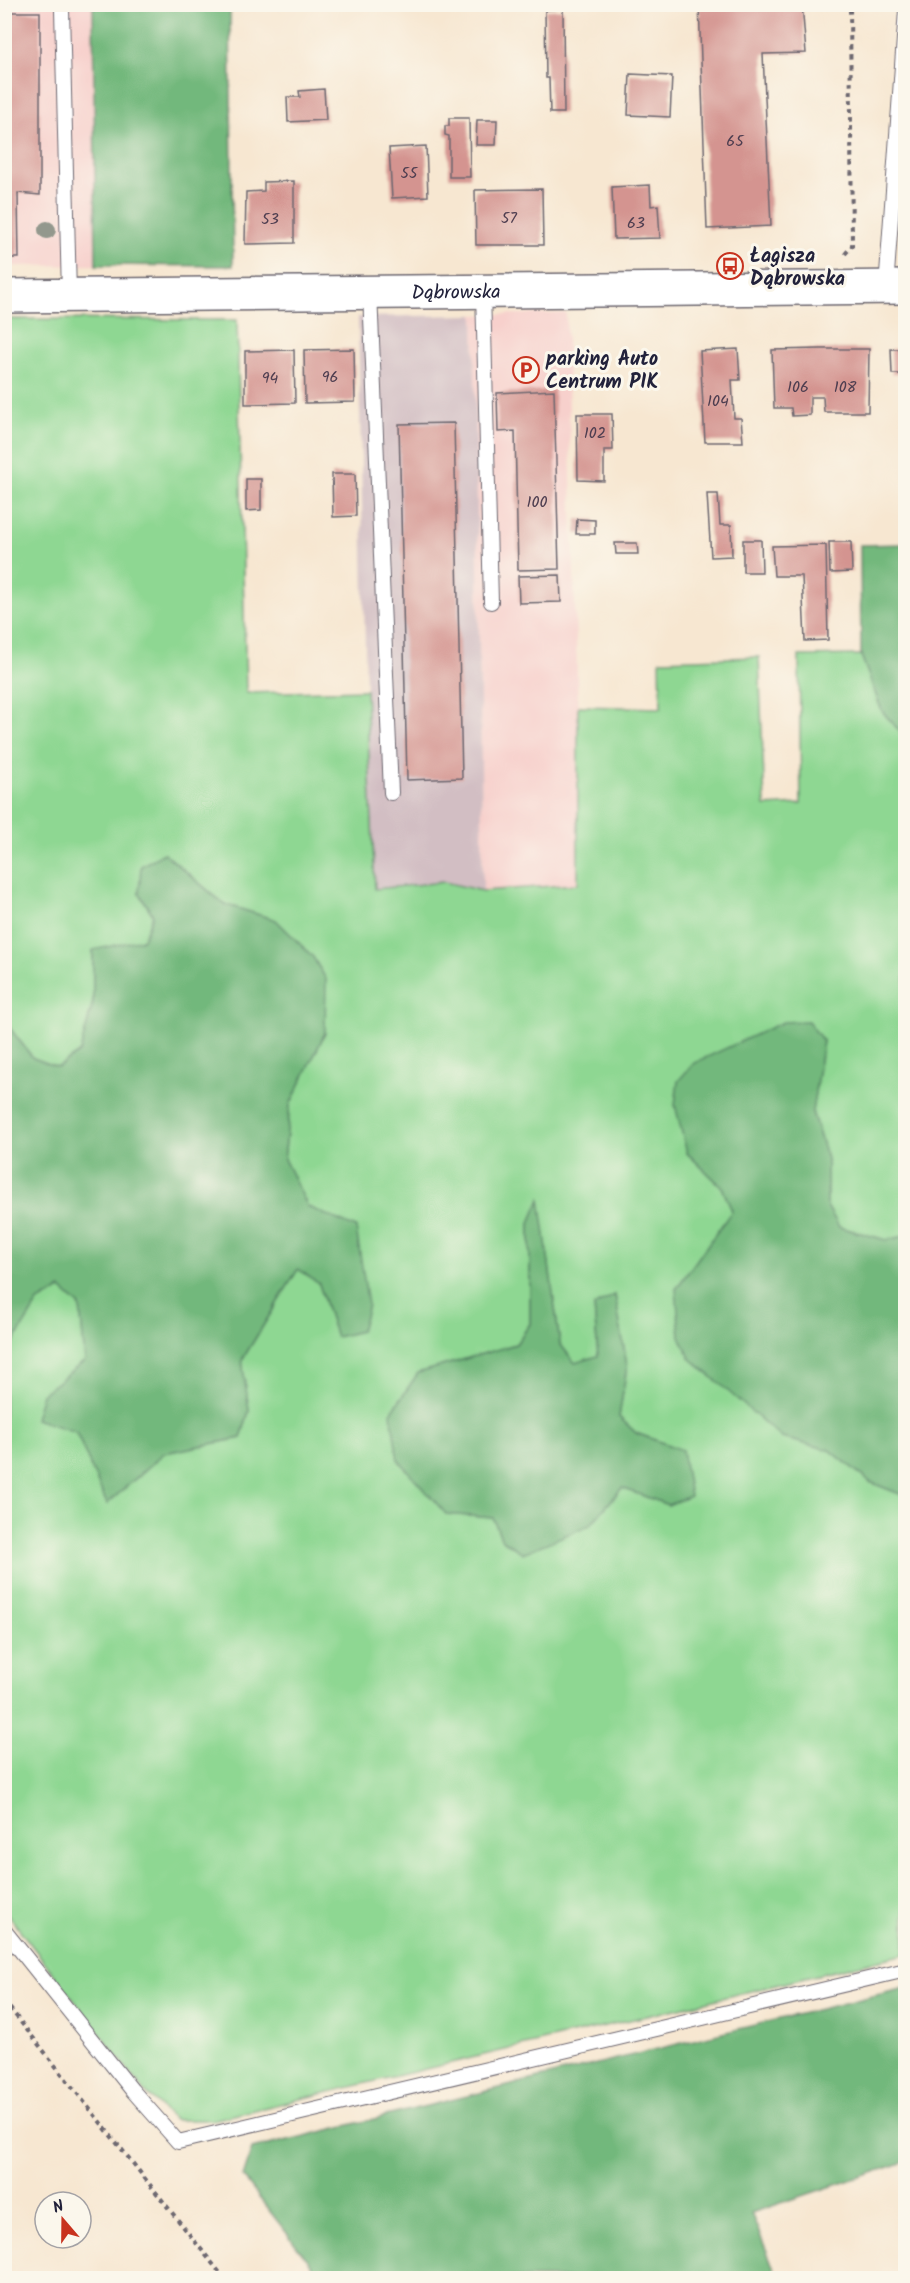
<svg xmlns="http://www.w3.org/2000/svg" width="910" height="2283" viewBox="0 0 910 2283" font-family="Kalam,sans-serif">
  <rect width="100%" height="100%" fill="#fbf7ec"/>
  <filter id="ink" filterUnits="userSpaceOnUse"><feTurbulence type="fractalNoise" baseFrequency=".0167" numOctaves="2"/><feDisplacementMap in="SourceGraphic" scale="12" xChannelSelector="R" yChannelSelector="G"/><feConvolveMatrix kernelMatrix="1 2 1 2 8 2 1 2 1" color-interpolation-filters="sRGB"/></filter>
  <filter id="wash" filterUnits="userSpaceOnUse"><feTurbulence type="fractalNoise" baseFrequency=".008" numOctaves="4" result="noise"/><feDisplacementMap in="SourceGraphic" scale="24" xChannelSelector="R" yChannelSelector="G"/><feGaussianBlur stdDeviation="1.35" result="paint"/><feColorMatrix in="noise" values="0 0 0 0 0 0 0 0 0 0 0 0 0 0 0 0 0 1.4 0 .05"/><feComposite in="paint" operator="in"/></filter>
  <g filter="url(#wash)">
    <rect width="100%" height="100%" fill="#f7e7d1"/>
    <path fill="#f7d0cc" d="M4,5h89l3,260 -91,1z
      M566,313l12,393 1,178 -96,7 -9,-576z"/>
    <path fill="#d2bec3" d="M474,315l9,576 -39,-9 -70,7 -8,-199 -8,-373z"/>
    <path fill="#8ed792" stroke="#587c66" stroke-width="1.5" fill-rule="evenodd" d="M5,319l232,1 9,373 120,-3 9,199 69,-7 39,9 95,-7v-178l83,2 -1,-48 99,-3 6,149 36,-2 -2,-148 62,-1 21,56 23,26v499l-19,4 -47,-13 -12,-21v-47l-15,-48 11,-70 -136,112 35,34 10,24 -56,78 106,149 48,12 40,32 35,14v458l-692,166h-39l-29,-28 -140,-181 -1,-555 34,-54 23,-13 19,17 5,55 -43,33 34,38 31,72 57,-51 77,-15 8,-27 -7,-51 56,-91 21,15 17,53 20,-109 -48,-21 -24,-48 6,-54 35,-72 -49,-113 -52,-16 -60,-51 -25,40 14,22 -10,24 -50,12v51l-13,50 -22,15 -25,-9 -28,-36zM540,1201l20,143 15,19 23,-7 -4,-50 21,-11 12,71 -8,51 17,16 46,17 -14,55 -46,-17 -32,37 -88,15 -9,-22 -47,-4 -28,-141 98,-29 14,-20v-101z"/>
    <path fill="#72b87c" stroke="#4a6d5c" stroke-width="1.5" d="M93,5h137l3,261 -137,-1z
      M905,544h1l-1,193 -23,-26 -21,-56 -1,-110z
      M164,853l60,51 52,16 37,37 13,22 -1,54 -35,72 -6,54 24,48 48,21 12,77 -7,26 -25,6 -17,-53 -21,-15 -56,91 7,51 -8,27 -77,15 -57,51 -31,-72 -41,-13 7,-25 43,-33 -5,-55 -19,-17 -23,13 -33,54v-334l28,36 25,9 22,-15 13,-50v-52l50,-11 10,-24 -14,-22 2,-27z
      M808,1021l15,20 -11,71 15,47v47l12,21 47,13 19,-4v260l-35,-14 -40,-32 -48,-12 -92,-80 -10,-22 -4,-47 56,-78 -10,-24 -35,-34 -12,-48 3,-24 16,-18 89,-41z
      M540,1199l20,145 15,19 23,-7 -4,-50 21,-11 12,71 -8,51 17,16 46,17 8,46 -22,9 -46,-17 -32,37 -67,28 -21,-13 -9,-22 -47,-4 -48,-54 -7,-47 27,-40 98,-29 14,-20v-101z
      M905,1988v174l-154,51 27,65h-456l-79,-101 9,-28z"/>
    <g id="blocks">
      <path fill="#d49490" d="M699,4h103l4,49 -43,1 8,172 -64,3z
        M563,9l1,104h-14l-1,-35h-3l-1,-68z
        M4,12h36v183l-22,-2 1,65h-15z
        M630,74l42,2 -2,41 -42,-2z
        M324,89l2,31 -38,2 -1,-25h13l-1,-6z
        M449,118h20l1,59h-21v-41l-4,-1v-9h4z
        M477,120h20l-1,25h-20z
        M426,146l2,50 -36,2 -3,-50z
        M294,181v62l-49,1 1,-52 18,-1v-9z
        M650,185l1,21 7,-1 2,33 -46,1 -2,-52z
        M542,189l1,56h-67l-1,-55z
        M354,349l1,53 -50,1 -1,-53z
        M738,349l2,31h-8l2,38h7l2,24h-38l-5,-91z
        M821,349h48l-1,63h-44l-1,-15h-13v18l-18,1 -1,-8h-17l-2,-58z
        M891,349h15v25h-14z
        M294,350l1,53 -50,1v-53z
        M554,390l5,179 -41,1 -3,-139 -17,1 -1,-39z
        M577,414h35l1,36h-9v31l-26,-1z
        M454,423l8,355 -55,2 -8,-356z
        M332,474h23l1,42 -23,1z
        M246,479h15v31l-15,1z
        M707,494h11l2,31h11l1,31 -21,1z
        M577,519l18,1v14h-19z
        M743,540h18l1,32h-19z
        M829,542h22l1,30 -22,1z
        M615,543h22l1,11h-22z
        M826,545l2,95 -23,1 -3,-65h-28l-2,-30z
        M560,575l1,27 -42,1 -1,-27z"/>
    </g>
  </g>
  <g filter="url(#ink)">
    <use href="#blocks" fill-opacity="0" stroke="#6d6770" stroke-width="1.5"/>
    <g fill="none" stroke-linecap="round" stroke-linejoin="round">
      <defs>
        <path id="lane" d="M62,9l7,286
          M886,288l20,-278
          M483,291l8,311
          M370,293l21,500
          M4,1930l128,160 46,52 728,-172"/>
        <g id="secondary">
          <path id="s1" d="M4,296l902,-9"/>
        </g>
      </defs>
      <use href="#lane" stroke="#6d6770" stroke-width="16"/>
      <use href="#secondary" stroke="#6d6770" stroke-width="36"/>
      <path stroke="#6d6770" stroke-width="4" stroke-dasharray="4.5 4.5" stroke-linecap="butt" d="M845,254l7,-8 -2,-242
        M4,2001l220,277"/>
      <use href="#lane" stroke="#fff" stroke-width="14"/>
      <use href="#secondary" stroke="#fff" stroke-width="33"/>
    </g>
    <circle fill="#93988d" cx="47" cy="230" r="9"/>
  </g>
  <defs>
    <symbol id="bus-ring" viewBox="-11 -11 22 22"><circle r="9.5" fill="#fbf7ec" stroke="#c8321e" stroke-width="1.5"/><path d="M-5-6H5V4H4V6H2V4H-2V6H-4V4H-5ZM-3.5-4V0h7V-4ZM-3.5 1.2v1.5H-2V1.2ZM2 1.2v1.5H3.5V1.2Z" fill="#c8321e"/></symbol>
    <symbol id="parking-ring" viewBox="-11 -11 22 22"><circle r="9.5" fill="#fbf7ec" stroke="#c8321e" stroke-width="1.5"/><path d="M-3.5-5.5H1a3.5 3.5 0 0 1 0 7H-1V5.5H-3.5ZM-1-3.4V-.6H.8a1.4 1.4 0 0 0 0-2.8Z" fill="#c8321e"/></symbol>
  </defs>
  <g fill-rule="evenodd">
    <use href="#bus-ring" x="715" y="251" width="30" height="30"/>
    <use href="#parking-ring" x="511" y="355" width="30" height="30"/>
  </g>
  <g text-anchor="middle" stroke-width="6" stroke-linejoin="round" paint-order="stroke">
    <g font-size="16" fill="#4e3e50">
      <text x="735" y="146">65</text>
      <text x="409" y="178">55</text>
      <text x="509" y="223">57</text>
      <text x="270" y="224">53</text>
      <text x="636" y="228">63</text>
      <text x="330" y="382">96</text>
      <text x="270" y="383">94</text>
      <text x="798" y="392">106</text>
      <text x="845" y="392">108</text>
      <text x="718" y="406">104</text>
      <text x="595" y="438">102</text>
      <text x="537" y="507">100</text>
    </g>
    <g font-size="20" font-weight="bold" fill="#22223b" stroke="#fbf7ec" text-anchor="start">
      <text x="750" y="262">Łagisza<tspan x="750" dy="23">Dąbrowska</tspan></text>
      <text x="546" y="365">parking Auto<tspan x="546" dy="23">Centrum PIK</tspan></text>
    </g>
    <g font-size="20" fill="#22223b" stroke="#fbf7ec">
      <text dy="7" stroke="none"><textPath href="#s1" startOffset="452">Dąbrowska</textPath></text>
    </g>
  </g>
  <rect width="910" height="2283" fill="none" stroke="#fbf7ec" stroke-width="24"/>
  <g transform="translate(63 2220) rotate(340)"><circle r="28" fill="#fbf7ec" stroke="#a4a2a5" stroke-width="1.5"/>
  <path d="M0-4.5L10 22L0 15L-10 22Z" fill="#c8321e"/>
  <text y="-9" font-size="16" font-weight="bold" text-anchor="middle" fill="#22223b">N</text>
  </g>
</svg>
